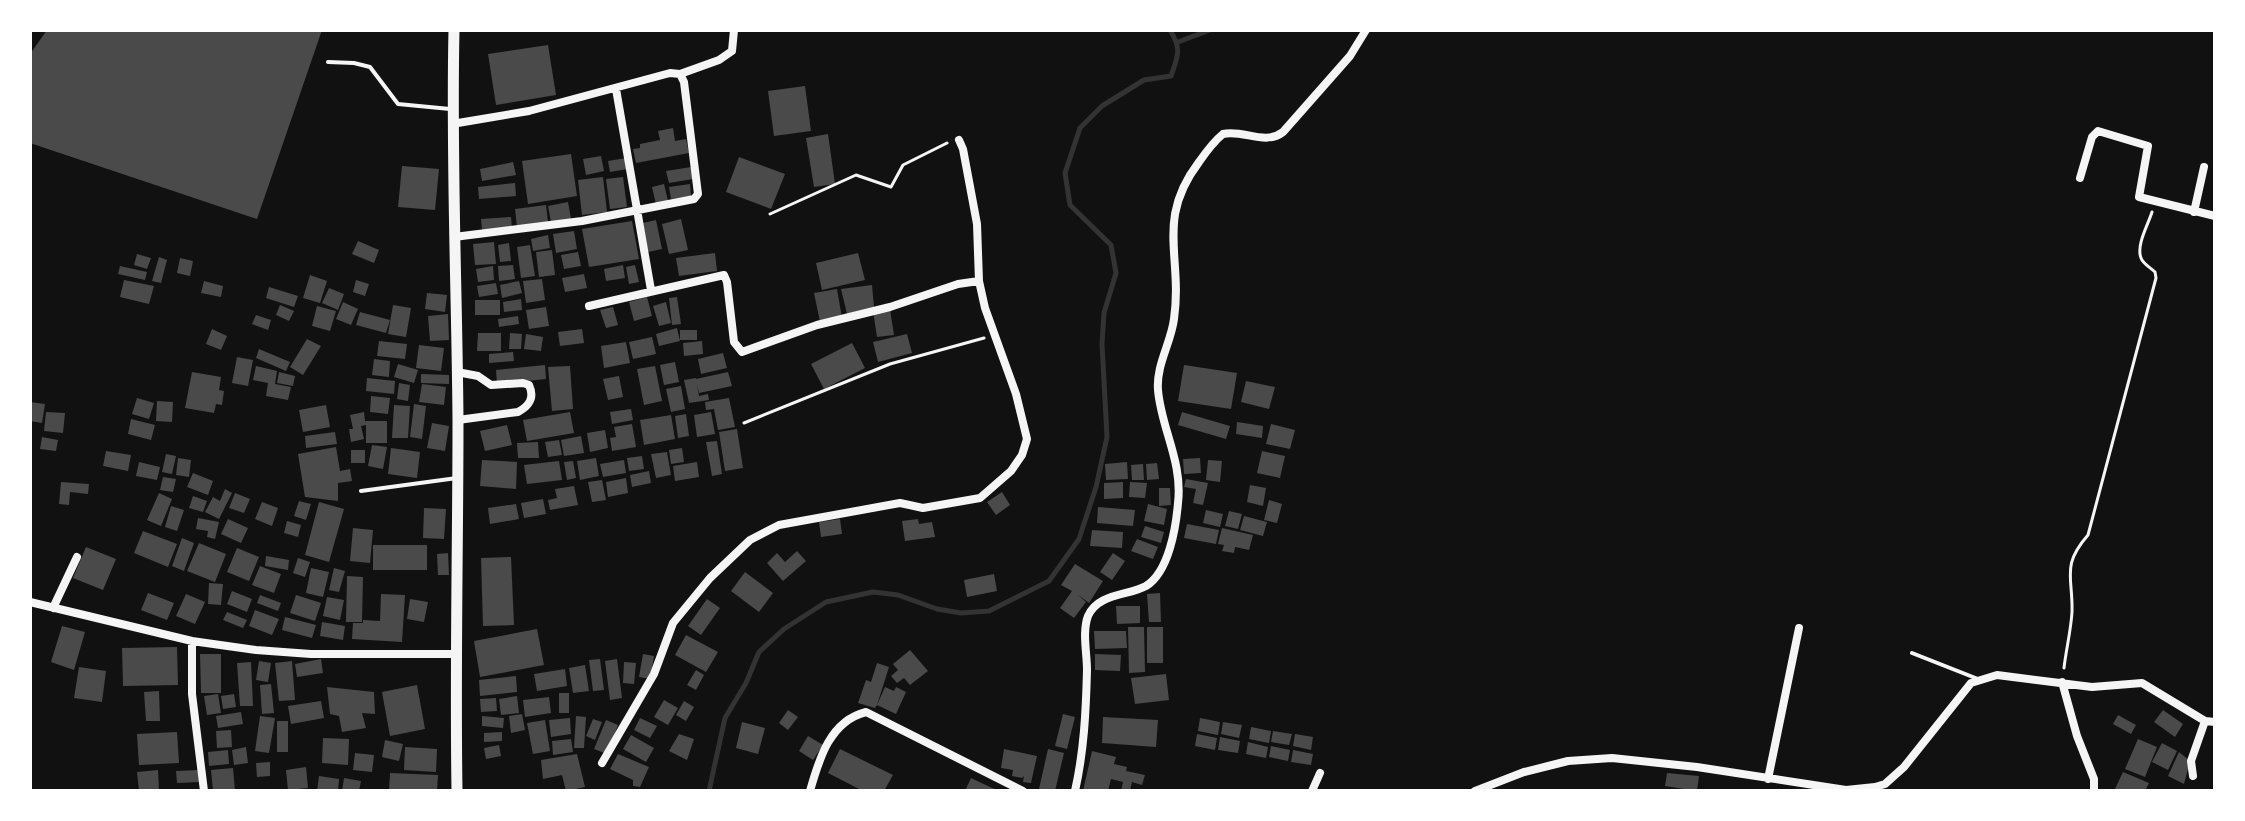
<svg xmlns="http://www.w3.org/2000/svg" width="2245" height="821" viewBox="0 0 2245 821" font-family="'Fira Sans',sans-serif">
  <rect width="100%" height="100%" fill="#111"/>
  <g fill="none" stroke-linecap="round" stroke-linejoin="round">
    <path stroke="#333" stroke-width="5" d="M1178,42l32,-12
      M709,791l16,-73 21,-35 13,-31 25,-23 42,-27 47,-10 25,3 39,14 24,4 28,-2 60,-30 30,-42 17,-52 11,-50 -5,-93 2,-31 12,-40 -5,-28 -41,-40 -5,-32 15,-45 22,-22 42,-26 27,-4c7,-20 11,-27 -1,-46"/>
  </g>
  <path fill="#4a4a4a" d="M47,30h275l-65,189 -227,-76v-89z
    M548,45l8,50 -60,10 -8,-51z
    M805,86l6,45 -37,5 -6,-45z
    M673,128l2,13 11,-2 3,14 -53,10 -3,-14 7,-1v-4l20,-4 -2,-9z
    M828,134l7,50 -21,3 -8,-49z
    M571,154l6,42 -49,8 -6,-43z
    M601,156l3,15 -18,4 -3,-16z
    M739,157l46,17 -14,35 -45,-17z
    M626,158l2,11 -18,3 -2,-11z
    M513,162l3,13 -34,6 -2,-12z
    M402,166l37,3 -4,41 -37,-3z
    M691,167l2,12 -24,4 -3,-12z
    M603,177l4,35 -25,3 -4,-35z
    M623,177l4,30 -17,2 -4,-30z
    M515,183l1,13 -37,3 -1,-12z
    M664,184l4,17 -12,3 -4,-17z
    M690,184l1,12 -20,3 -2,-12z
    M568,202l3,17 -20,3 -3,-16z
    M546,205l2,17 -31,5 -2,-18z
    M511,217l1,11 -30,2 -1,-11z
    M681,219l7,31 -19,4 -7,-30z
    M656,220l6,29 -14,3 -5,-29z
    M632,221l7,38 -50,8 -7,-38z
    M574,231l3,18 -21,4 -3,-19z
    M548,235l2,13 -17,3 -2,-12z
    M358,241l21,9 -5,13 -22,-9z
    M494,242l2,22 -21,1 -2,-21z
    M509,243l2,18 -11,1 -2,-17z
    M530,245l5,31 -14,2 -4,-31z
    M552,250l3,25 -16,2 -3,-25z
    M578,252l3,14 -17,3 -3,-14z
    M715,253l2,18 -38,5 -3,-18z
    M858,253l7,27 -43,10 -6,-27z
    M137,254l14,4 -4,11 -13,-4z
    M159,257l8,3 -6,23 -9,-2z
    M180,258l13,3 -3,15 -13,-3z
    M513,265l2,14 -16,2 -1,-15z
    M623,265l2,13 -19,3 -2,-12z
    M635,265l4,17 -10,2 -3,-17z
    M120,266l27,6 -2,8 -27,-6z
    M493,266l1,14 -16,2 -2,-13z
    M584,274l3,14 -22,4 -3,-14z
    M310,275l17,6 -7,22 -17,-5z
    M542,279l3,21 -19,3 -3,-22z
    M124,280l30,6 -5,18 -29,-7z
    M356,280l13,4 -4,12 -12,-4z
    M204,281l19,5 -2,11 -20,-4z
    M519,281l3,12 -20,5 -2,-13z
    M496,283l2,11 -19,3 -2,-11z
    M872,285l2,22 -27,7 -6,-25z
    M269,287l29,9 -4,11 -28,-9z
    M329,288l15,6 -6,16 -16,-7z
    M837,289l5,29 -22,4 -6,-29z
    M427,293l20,2 -2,17 -20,-3z
    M647,297l5,19 -18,5 -5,-19z
    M677,297l4,27 -9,1 -3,-27z
    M521,299l1,11 -18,2 -1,-10z
    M475,300h25v15h-25z
    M343,302l15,7 -7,16 -15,-6z
    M666,302l5,21 -12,3 -6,-20z
    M280,305l14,6 -5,10 -13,-6z
    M393,305l18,3 -5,29 -18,-3z
    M317,306l19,5 -6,20 -18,-5z
    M546,307l3,19 -20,3 -3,-19z
    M613,307l5,18 -12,3 -6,-18z
    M890,309l4,26 -17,2 -4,-26z
    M360,312l30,8 -4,13 -30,-8z
    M448,314l1,26 -19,1 -2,-25z
    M256,315l15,5 -3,10 -16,-6z
    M518,316l1,8 -20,3 -1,-8z
    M677,328l3,13 -21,5 -3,-12z
    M212,329l15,7 -6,14 -15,-6z
    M582,329l2,14 -24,3 -2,-14z
    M680,330h17v10h-17z
    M478,333h23v18h-24z
    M510,333l12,1 -1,15h-12z
    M526,334l17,3 -2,14 -17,-2z
    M907,334l5,19 -34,9 -5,-20z
    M652,337l4,17 -23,5 -4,-17z
    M307,339l14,7 -18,29 -13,-8z
    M379,341l28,3 -2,15 -28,-3z
    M702,341l1,13 -19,2 -1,-13z
    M626,342l4,21 -26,5 -3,-22z
    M852,343l13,25 -41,21 -13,-25z
    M419,345l25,3 -3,23 -25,-3z
    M259,349l31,13 -4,9 -30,-13z
    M513,352l1,9 -25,2v-9z
    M723,353l4,15 -26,6 -3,-15z
    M237,357l16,3 -5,26 -16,-3z
    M374,359l16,2 -1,16 -17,-2z
    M675,362l4,20 -15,3 -4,-20z
    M398,364l20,6 -4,13 -20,-6z
    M545,365l1,14 -49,5 -1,-14z
    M1184,365l53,8 -6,36 -53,-8z
    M256,366l21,5 -2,13 16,3 -3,13 -22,-4 2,-13 -15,-3z
    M570,366l3,43 -21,2 -4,-44z
    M655,366l7,35 -18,4 -7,-36z
    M192,372l29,5 -2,13 5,1 -2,14 -6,-1 -2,9 -29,-5z
    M279,372l16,4 -2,10 -16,-3z
    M728,372l4,14 -33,7 -3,-14z
    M421,374l28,1v9l-28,-1z
    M619,376l4,21 -15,3 -5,-21z
    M367,378l28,3 -1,13 -28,-3z
    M696,378l3,18 9,-2 1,6 -20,3 -5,-23z
    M1246,381l29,6 -6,22 -28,-7z
    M399,383l11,2 -2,16 -11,-2z
    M422,384l24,3 -2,18 -25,-3z
    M681,386l4,23 -14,3 -5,-23z
    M371,396l19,2 -2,16 -18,-2z
    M137,398l17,5 -5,16 -17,-5z
    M729,398l6,29 -17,3 -4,-21 -8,1 -1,-8z
    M157,401l16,1 -1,20 -16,-1z
    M30,402l15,2 -3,19 -12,-2z
    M414,404l12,2 -4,33 -12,-2z
    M326,405l4,22 -27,5 -4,-22z
    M394,405l16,1 -2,32h-16z
    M631,409l2,11 -21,4 -2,-12z
    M46,412l19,1 -2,20 -19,-2z
    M364,412l1,9h22v22h-21v-18l-5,1 3,13 -13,3 -2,-13h4l-3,-14z
    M570,412l4,21 -47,8 -4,-21z
    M711,412l4,22 -18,3 -3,-22z
    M1182,412l48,14 -4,13 -48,-14z
    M686,414l3,22 -11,2 -3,-22z
    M671,415l4,24 -31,6 -4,-25z
    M131,419l24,6 -4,15 -23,-6z
    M1237,422l26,4 -1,12 -26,-4z
    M432,423l17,3 -4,25 -18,-3z
    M632,424l4,23 -24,4 -2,-13 6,-1 -2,-10z
    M1271,424l24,6 -5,19 -24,-5z
    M507,425l5,20 -27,6 -5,-20z
    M737,429l6,39 -18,3 -6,-39z
    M605,430l3,18 -18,4 -3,-19z
    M335,432l2,12 -31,4 -1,-12z
    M581,436l3,17 -20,3 -3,-16z
    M42,437l16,3 -2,11 -16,-2z
    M559,440l3,15 -14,2 -3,-15z
    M717,441l5,33 -10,2 -6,-34z
    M538,442l1,16h-21l-1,-15z
    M372,445l15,2 -4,22 -15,-3z
    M336,447l4,24 10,-2 2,12 -14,2v18l-33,-4 -7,-43z
    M391,448l29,4 -3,26 -29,-4z
    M682,448l2,14 -13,2 -2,-14z
    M351,450h14v13h-14z
    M106,451l25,4 -3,16 -25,-5z
    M1262,451l23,5 -5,22 -23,-5z
    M667,452l4,23 -15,3 -5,-24z
    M166,454l10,2 -4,18 -10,-2z
    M642,456l2,13 -15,2 -2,-13z
    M178,458l13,2 -2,17 -13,-2z
    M596,458l3,18 -19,4 -3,-19z
    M1200,458l1,15 -17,1 -1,-15z
    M482,460l35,2 -1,27 -36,-3z
    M624,460l2,13 -23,4 -3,-13z
    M1208,460l14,1 -2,21 -14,-2z
    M559,461l3,19 -35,4 -3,-19z
    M573,461l3,17 -9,2 -3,-18z
    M139,462l21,5 -3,13 -21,-4z
    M697,462l2,15 -24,4 -2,-15z
    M1127,462l1,17 -22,1 -1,-16z
    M1157,463l2,16 -12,1 -1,-16z
    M1143,464l1,16h-12l-1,-15z
    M649,471l2,12 -19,4 -2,-12z
    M193,473l20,8 -5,14 -21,-8z
    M163,477l13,2 -3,13 -13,-2z
    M626,478l2,15 -20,4 -2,-15z
    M1186,479l22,4 -5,22 -10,-2 3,-14 -12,-2z
    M602,480l4,20 -14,2 -4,-20z
    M61,482l28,2 -1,10 -18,-2 -1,13 -10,-1z
    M1123,482v16l-19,1v-16z
    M1130,482l17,1 -2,15 -16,-1z
    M1250,485l16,3 -3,18 -16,-4z
    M574,486l4,19 -28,5 -2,-10 9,-2 -2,-9z
    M1159,488h11l1,17 -12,1z
    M225,489l7,4 -13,26 -14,-7 8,-15 7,4z
    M1002,492l8,13 -14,10 -9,-13z
    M159,493l13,6 -11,27 -14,-6z
    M235,493l15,6 -6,14 -15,-5z
    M193,496l14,5 -4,11 -14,-4z
    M543,499l3,15 -22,4 -3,-15z
    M1269,500l13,4 -5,19 -13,-3z
    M299,501l12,3 -5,16 -12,-4z
    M262,502l16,6 -6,18 -17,-7z
    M319,502l25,7 -15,53 -24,-7z
    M516,504l3,15 -29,5 -2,-16z
    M1148,504l19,5 -3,16 -20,-4z
    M171,506l13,4 -7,21 -12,-4z
    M1098,507l37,3 -2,16 -36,-3z
    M424,508l22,1 -2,30 -21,-1z
    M1206,510l17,4 -3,13 -17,-4z
    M1229,511l13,3 -4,15 -13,-3z
    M1244,516l23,6 -4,14 -23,-6z
    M198,518l21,4 -4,17 -8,-2 1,-6 -12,-2z
    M228,519l20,9 -7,15 -20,-9z
    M840,519l2,15 -21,3 -2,-15z
    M918,519l1,5 13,-2 3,15 -30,4 -3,-20z
    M287,521l14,4 -3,12 -14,-4z
    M1187,524l32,6 -3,14 -32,-6z
    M1145,526l19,6 -3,11 -20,-6z
    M353,528l20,2 -3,33 -20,-2z
    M1222,528l31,7 -4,15 -14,-3 -1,6 -12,-2 2,-6 -6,-1z
    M1092,530l31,2 -1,16 -32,-2z
    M143,531l34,13 -9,23 -34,-14z
    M182,538l12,5 -10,28 -12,-5z
    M1137,539l21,8 -5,12 -22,-8z
    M199,543l27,11 -11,28 -28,-11z
    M373,545h54v25h-54z
    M86,547l30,12 -13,31 -30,-12z
    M237,548l22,9 -10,24 -22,-9z
    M797,551l9,10 -23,20 -16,-18 10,-10 8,9z
    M448,553l1,22h-11l-1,-21z
    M1113,553l12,8 -13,19 -12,-8z
    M266,556l23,4 -1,10 -23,-4z
    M511,557l3,68 -31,1 -2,-68z
    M298,558l12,4 -5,15 -12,-4z
    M1075,564l28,17 -14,22 -12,-9 9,8 -12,16 -14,-10 12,-17 -11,-6z
    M260,566l21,8 -7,19 -22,-8z
    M311,568l18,4 -6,25 -17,-4z
    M334,568l11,3 -6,21 -10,-2z
    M745,572l28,21 -14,19 -28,-21z
    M994,574l3,17 -30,6 -3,-17z
    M347,576l16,1 -1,45h-16z
    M209,583l14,1 -2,21 -13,-1z
    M232,591l20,8 -5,13 -20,-8z
    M148,593l26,10 -7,17 -26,-10z
    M1160,593l1,29h-12l-2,-28z
    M186,594l19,8 -10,22 -19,-8z
    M381,594l24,1 -3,47 -50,-3 1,-16h10v-3l17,1z
    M260,595l21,8 -3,8 -21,-8z
    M296,595l25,8 -6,18 -25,-8z
    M327,597l17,3 -4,20 -17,-4z
    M410,599l18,3 -4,20 -17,-3z
    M707,599l13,9 -19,27 -13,-9z
    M1116,606h24v17l-23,1z
    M255,610l24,9 -7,16 -23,-9z
    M227,612l20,8 -4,8 -20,-8z
    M285,617l31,8 -4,13 -30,-8z
    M322,622l23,4 -2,14 -23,-4z
    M62,626l23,6 -11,38 -23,-8z
    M1128,627h16l1,45 -16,1z
    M1147,627h16v36h-16z
    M537,629l7,36 -64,12 -6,-36z
    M1094,631h32l1,17 -32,1z
    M686,635l32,17 -12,20 -31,-17z
    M177,647l1,38 -55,1 -1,-38z
    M910,650l18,21 -18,14 -6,-7 -7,5 -6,-7 7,-6 -5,-6z
    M200,654h21v39h-20z
    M643,654l11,2 -4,23 -11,-2z
    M1095,654l26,1 -1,16 -25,-1z
    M321,659l2,14 -26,4 -2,-13z
    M600,659l4,31 -11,1 -4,-31z
    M617,659l5,39 -12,2 -5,-39z
    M259,661l12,2 -3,19 -12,-2z
    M292,661l3,39 -16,1 -4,-38z
    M251,662l2,44h-13l-3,-43z
    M624,662l12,1 -2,21 -11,-1z
    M877,663l12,4 -12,38 8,-18 9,4 2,-4 10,5 -10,22 -19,-9 -2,3 -17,-5 8,-23 5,2z
    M585,665l4,26 -16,2 -4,-25z
    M79,667l27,4 -4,31 -28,-4z
    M565,669l2,17 -30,5 -3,-17z
    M696,670l8,5 -8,15 -9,-5z
    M1166,674l3,26 -34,4 -4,-26z
    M516,676l1,16 -37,4 -1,-16z
    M271,684l3,29 -12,1 -2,-29z
    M417,685l8,44 -35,7 -8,-44z
    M327,687l47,5 1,22 -13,-1 4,15 -24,4 -3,-16 -9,-2z
    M159,691l1,30h-14l-2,-29z
    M559,693h10v20h-10z
    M218,694l3,19 -14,2 -3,-19z
    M234,694l2,13 -13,2 -2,-13z
    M517,696l2,17 -18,2 -2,-16z
    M549,697l2,16 -26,4 -2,-17z
    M496,698l1,13 -16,1 -1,-13z
    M664,700l14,8 -10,17 -14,-8z
    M321,701l3,17 -33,6 -3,-18z
    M684,701l10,6 -8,14 -10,-6z
    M788,710l10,7 -10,13 -9,-7z
    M2163,710l20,14 -8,13 -21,-15z
    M241,712l2,12 -25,4 -2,-12z
    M522,714l3,16 -14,3 -2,-17z
    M1063,714l12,3 -8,32 -12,-3z
    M2118,715l18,10 -5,9 -18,-10z
    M260,716l15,2 -6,35 -14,-2z
    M482,716l22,2 -1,10 -21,-2z
    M576,716l10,1 -2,31h-10z
    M1103,717l55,3 -2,27 -54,-4z
    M570,718l1,16 -20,3 -2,-17z
    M640,718l17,8 -7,12 -16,-8z
    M1200,718l20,4 -2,13 -20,-4z
    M593,719l9,3 -7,18 -9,-4z
    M545,720l5,31 -17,3 -6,-31z
    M606,720l12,5 -11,29 -13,-5z
    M277,721h11v31h-11z
    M742,722l23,6 -7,26 -22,-6z
    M1223,722l19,3 -3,13 -18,-4z
    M1251,727l20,4 -2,12 -20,-4z
    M231,730l1,17 -15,1 -1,-17z
    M1273,731l19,3 -3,11 -18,-3z
    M177,732l2,31 -40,2 -2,-31z
    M502,732v9l-18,1v-9z
    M679,734l15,5 -7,21 -18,-9z
    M1197,734l20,4 -2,12 -20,-4z
    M1295,734l18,3 -2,13 -18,-4z
    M631,735l23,13 -8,14 -23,-13z
    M808,736l15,9 -10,15 -14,-9z
    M1220,737l20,4 -2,12 -20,-3z
    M323,738l26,1 -1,26 -26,-2z
    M571,739l2,13 -20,3 -1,-14z
    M2138,739l19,8 -12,30 -20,-8z
    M385,740l18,4 -4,17 -17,-4z
    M1248,742l20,5 -2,11 -20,-4z
    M2162,743l15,8 -9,19 -16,-8z
    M499,745l2,11 -15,3 -2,-11z
    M1271,746l19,4 -2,11 -19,-4z
    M246,747l2,16 -14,2 -2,-15z
    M405,747l32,2 -1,23 -32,-2z
    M840,749l53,26 -9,16h-21l-35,-18z
    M1004,749l33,7 -6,27 -8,-1 1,-6 -2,2 -10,-2 1,-6 -12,-2z
    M1048,749l16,4 -9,38 -16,-2z
    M228,750l1,14 -20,2 -1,-14z
    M1293,750l20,4 -2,11 -20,-3z
    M1092,751l24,6 -2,7 13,3 -1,4 19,4 -3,10 -10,-3 -2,9h-9l2,-9 -12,-3 -3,12h-25z
    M2179,752l11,9 -6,23 -16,-8z
    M355,753l19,2 -2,17 -19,-2z
    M577,754l8,33 -19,4 -4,-16 -19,4 -2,-19z
    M618,754l31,13 -9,20 -7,-1v-6l-23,-11z
    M270,762v14l-13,1 -1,-14z
    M306,767l2,21 -20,2 -2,-20z
    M233,768l2,23h-22l-2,-21z
    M158,770l1,21h-20l-2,-19z
    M199,770l1,12 -23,1 -1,-12z
    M2123,772l26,11 -4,8 -30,-2z
    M390,773l48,2 -1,16h-48z
    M1667,773l32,3 -2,15 -32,-5z
    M319,776l20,3 -1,12h-21z
    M344,778l17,3 -2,10h-17z
    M971,778l19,9 9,4h-34z"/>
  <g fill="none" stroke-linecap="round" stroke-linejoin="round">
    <path stroke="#f5f5f5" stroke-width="3" d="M770,214l86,-39 35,12 12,-22 44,-22
      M744,423l146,-59 94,-26
      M2064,668c2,-18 7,-38 8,-56 1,-36 -11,-46 16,-77l68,-257 -1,-6c-4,-4 -12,-8 -14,-14 -5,-13 7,-33 11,-46"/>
    <path stroke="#f5f5f5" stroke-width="4" d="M328,62l26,1 16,4 28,37 52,5
      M361,491l96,-13
      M1912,653l66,26"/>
    <path stroke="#f5f5f5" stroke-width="8" d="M680,74l39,-14 13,-9 2,-21
      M616,89l35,201
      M452,124l77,-13 141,-38 10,1 4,8 14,112 -4,5 -112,22 -128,16
      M2080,178l12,-41 6,-6 50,15 -9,51 76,19
      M2194,212l10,-45
      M589,306l135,-31 3,7 7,60 8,10 75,-27 73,-18 68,-23 21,-3
      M457,372l21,4 13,9 32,-2 6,2c6,13 0,21 -11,27l-60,8
      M30,602l162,39 64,9 55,4h143
      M53,608l24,-51
      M192,641v53l12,97
      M2062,682l15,54 17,43v12
      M602,763l52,-89 19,-51 37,-45 40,-38 29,-15 121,-22 23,5 57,-10 31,-27 11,-16 5,-16 -11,-45 -31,-86 -6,-27 -2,-57 -14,-75 -4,-9
      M2193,776l-2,-15 14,-40
      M1768,779l31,-151
      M810,791c9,-32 20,-70 56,-79l157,79
      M1075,791c9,-40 11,-80 12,-121 0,-17 -5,-38 1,-54 10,-23 40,-20 58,-30 23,-14 30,-59 32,-83 5,-41 -17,-75 -20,-113 -2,-25 13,-47 16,-71 9,-63 -19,-99 25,-157 7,-10 14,-20 24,-28 20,-5 42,12 60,-2l67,-76 16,-26
      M1312,791l8,-18
      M1475,791l49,-19 44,-11 44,-3 85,9 149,23 29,-3 10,-3 19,-17 67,-84 26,-8 95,12 50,-4 63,38 10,1"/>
    <path stroke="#f5f5f5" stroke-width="11" d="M454,30c-3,130 3,260 4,390 0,123 -3,247 -1,371"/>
  </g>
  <rect width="2245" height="821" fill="none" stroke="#ffffff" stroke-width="64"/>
</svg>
